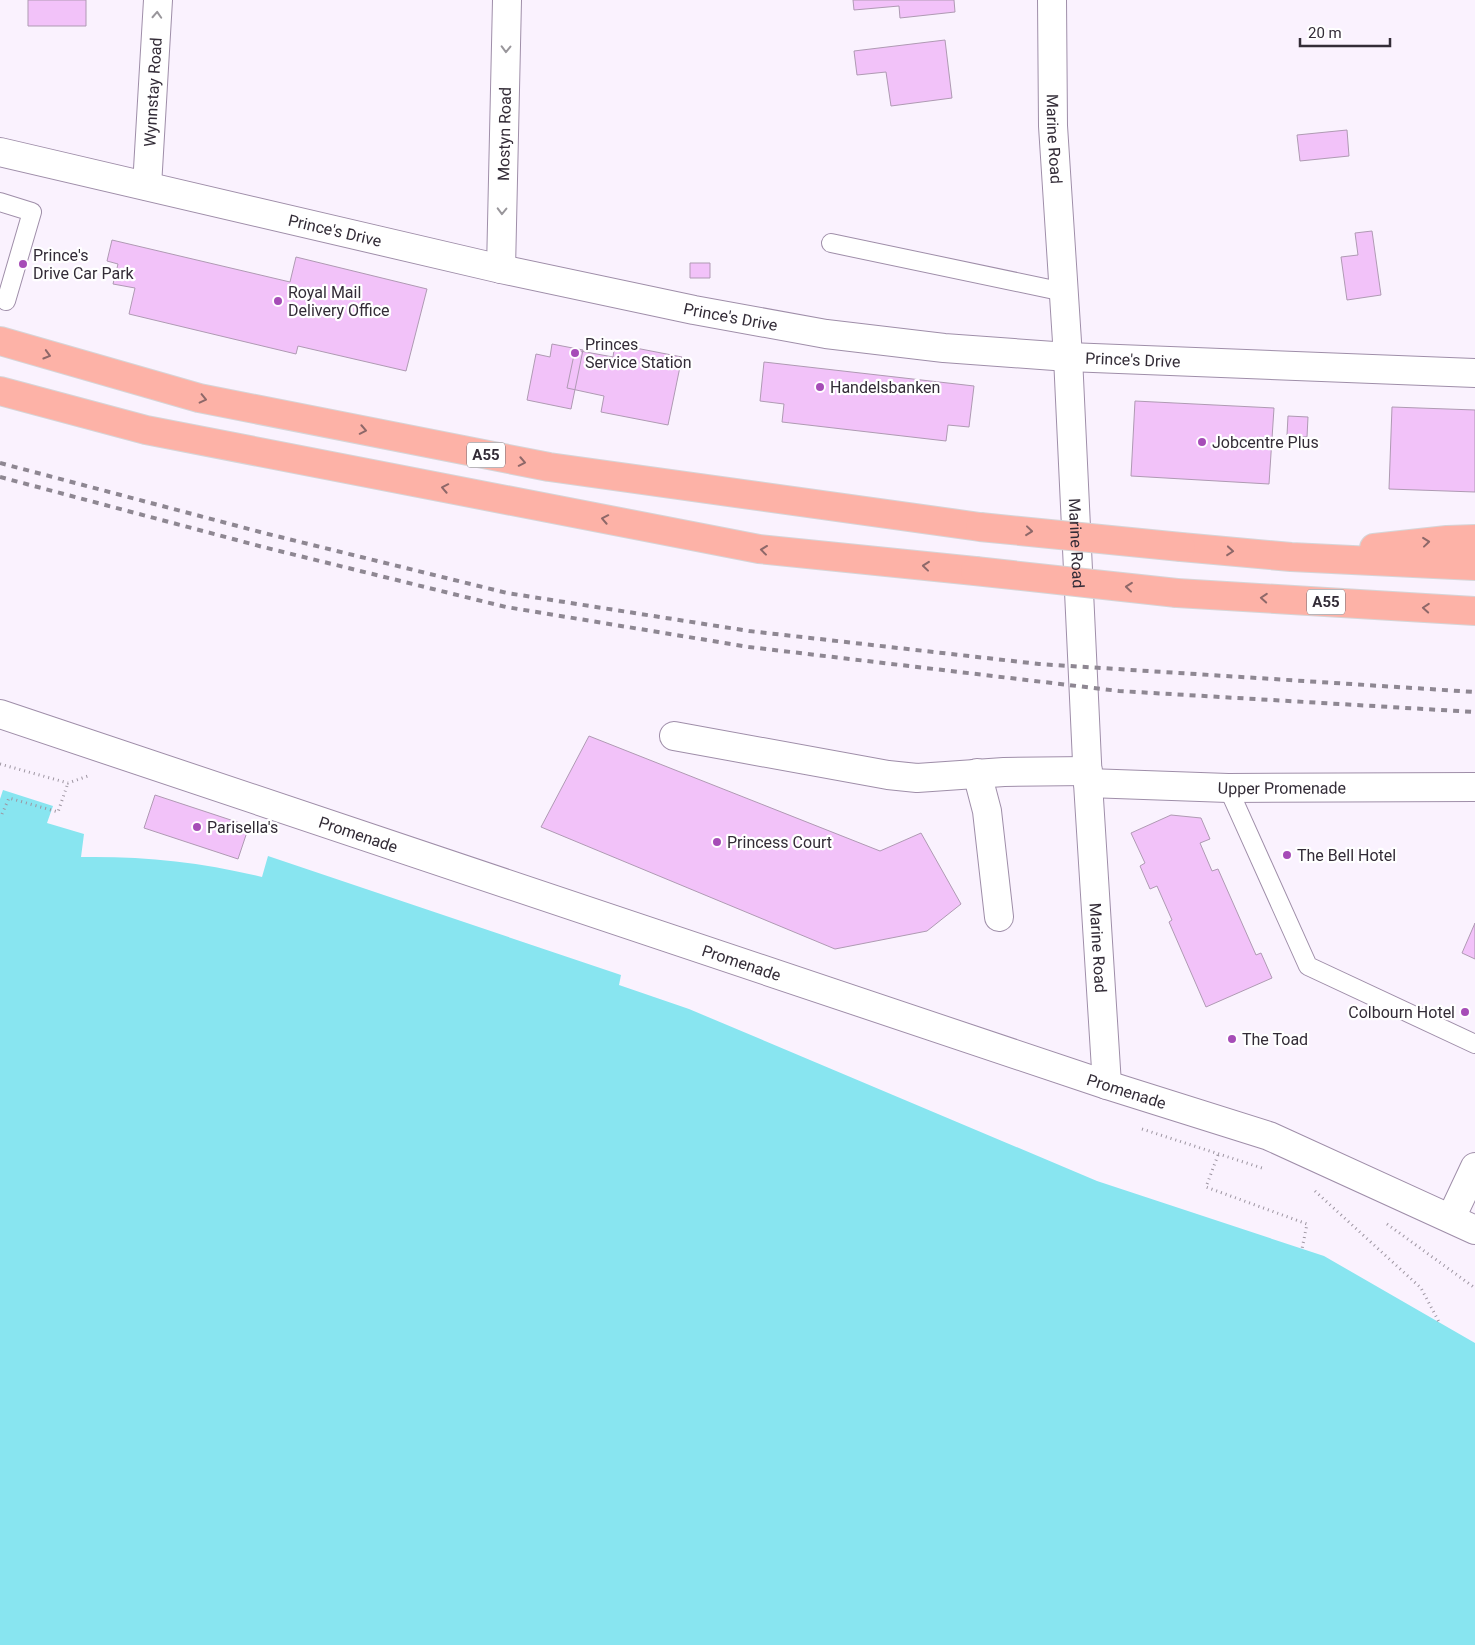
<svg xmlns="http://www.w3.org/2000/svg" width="1475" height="1645" viewBox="0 0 1475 1645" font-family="Roboto,sans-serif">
  <rect width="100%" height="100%" fill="#faf2fe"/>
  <path fill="#88e5f0" d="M3,790l50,16 -6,17 37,11 -3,23c62,-1 121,5 181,20l6,-21 353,119 -2,10 70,24 408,172 227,75 151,87v302h-1475v-846z"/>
  <path fill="#f2c2f9" stroke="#af9ab3" d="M28,0h58v26h-58z
    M853,0h101l1,12 -55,6 -1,-12 -45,4z
    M945,40l7,58 -61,8 -5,-34 -29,3 -3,-24z
    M1347,130l2,26 -49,5 -3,-26z
    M1372,231l9,64 -34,5 -6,-43 17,-2 -3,-22z
    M112,240l178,42 6,-25 131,32 -21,82 -108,-25 -2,8 -167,-40 6,-26 -22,-4 5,-20 -11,-3z
    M690,263h20v15h-20z
    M552,344l31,6 -12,59 -44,-9 9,-46 14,3z
    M615,344l67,13 -14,68 -67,-13 3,-16 -37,-8 8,-38 38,7z
    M764,362l210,24 -5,41 -21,-2 -2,16 -164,-19 2,-18 -24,-3z
    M1135,401l139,7 -5,76 -138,-8z
    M1392,407l83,3v82l-86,-3z
    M1288,416l20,1 -1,20 -20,-2z
    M589,736l291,115 41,-18 40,71 -34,27 -92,18 -294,-122z
    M155,795l94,31 -11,33 -94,-31z
    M1171,815l30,3 9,21 -10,4 12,28 6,-2 38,86 5,-2 11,25 -66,29 -37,-85 3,-2 -15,-34 -7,3 -10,-23 5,-3 -14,-30z
    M1475,923v36l-13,-6z"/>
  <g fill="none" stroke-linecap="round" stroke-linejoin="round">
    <defs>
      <path id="lane" d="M0,202l32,10 -26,89
        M831,243l233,49
        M1228,788l80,178 167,78"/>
      <g id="street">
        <path id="s1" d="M1052,0l1,126 15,231 20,426 19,302"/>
        <path id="s2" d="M147,186l11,-186"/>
        <path id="s3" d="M501,269l6,-269"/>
        <path d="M674,736l214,39 29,3 87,-6 84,-1"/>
        <path d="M977,773l10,38 12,106"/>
        <path id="s4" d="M1088,783l140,5 247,-1"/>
        <path d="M1451,1218l24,-51"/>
      </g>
      <g id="secondary">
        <path id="s5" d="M0,152l501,117 193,41 132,24 118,14 124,9 407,16"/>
        <path id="s6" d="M0,714l1107,371 162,51 206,94"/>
      </g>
      <path id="highway" d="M0,341l199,57 350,69 431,60
        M0,391l146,39 613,119 216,22
        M1181,547l110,10 184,9
        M1374,548l73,-8 28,-1
        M1177,593l298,18"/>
    </defs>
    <use href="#lane" stroke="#9f8ea9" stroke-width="20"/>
    <use href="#street" stroke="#9f8ea9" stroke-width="30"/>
    <use href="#secondary" stroke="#9f8ea9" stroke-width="30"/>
    <use href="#highway" stroke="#d6d5d7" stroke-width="30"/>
    <path stroke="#9d95a1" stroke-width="3" stroke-dasharray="1 4" stroke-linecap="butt" d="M0,764l68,19 20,-7
      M2,814l7,-16 49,14 10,-29
      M1142,1129l123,40
      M1218,1155l-12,32 101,37 -5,25
      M1315,1191l106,97 18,34
      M1387,1224l88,64"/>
    <use href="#lane" stroke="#fff" stroke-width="18"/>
    <use href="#street" stroke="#fff" stroke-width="28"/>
    <use href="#secondary" stroke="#fff" stroke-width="28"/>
    <use href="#highway" stroke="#fdb2a7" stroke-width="28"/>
    <path stroke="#8e8792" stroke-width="4" stroke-dasharray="6 6" stroke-linecap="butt" d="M0,463l264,70 243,60 242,38 290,33 436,28
      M0,477l263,70 243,60 243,40 370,44 356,21"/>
    <defs>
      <path id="highway-bridge" d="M980,527l201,20
        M975,571l202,22"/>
    </defs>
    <use href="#highway-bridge" stroke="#d6d5d7" stroke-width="30" stroke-linecap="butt"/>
    <use href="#highway-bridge" stroke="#fdb2a7" stroke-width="28"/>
  </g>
  <defs><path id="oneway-chevron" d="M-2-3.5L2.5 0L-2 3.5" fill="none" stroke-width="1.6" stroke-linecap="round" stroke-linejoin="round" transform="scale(1.25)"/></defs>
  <g stroke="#99969b">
    <use href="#oneway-chevron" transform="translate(157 15) rotate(-87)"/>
    <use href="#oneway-chevron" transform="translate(506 49) rotate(91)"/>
    <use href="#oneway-chevron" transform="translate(502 211) rotate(91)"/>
  </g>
  <g stroke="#8e6869">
    <use href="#oneway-chevron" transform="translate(47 355) rotate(16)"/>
    <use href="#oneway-chevron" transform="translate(203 399) rotate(13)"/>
    <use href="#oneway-chevron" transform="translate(363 430) rotate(11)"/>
    <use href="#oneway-chevron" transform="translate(522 462) rotate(11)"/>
    <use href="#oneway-chevron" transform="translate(445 488) rotate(-169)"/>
    <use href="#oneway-chevron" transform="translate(605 519) rotate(-169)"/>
    <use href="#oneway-chevron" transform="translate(1029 531) rotate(6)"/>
    <use href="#oneway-chevron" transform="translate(1426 542) rotate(-6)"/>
    <use href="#oneway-chevron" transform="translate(764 550) rotate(-173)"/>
    <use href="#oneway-chevron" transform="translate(1230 551) rotate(5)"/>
    <use href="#oneway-chevron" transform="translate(926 566) rotate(-174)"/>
    <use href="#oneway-chevron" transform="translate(1129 587) rotate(-174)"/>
    <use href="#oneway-chevron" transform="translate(1264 598) rotate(-176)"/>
    <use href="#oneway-chevron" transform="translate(1426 608) rotate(-176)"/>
  </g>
  <g fill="#a64cb7" stroke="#fff" stroke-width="2">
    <circle cx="23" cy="264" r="5"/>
    <circle cx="278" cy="301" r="5"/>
    <circle cx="575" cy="353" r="5"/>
    <circle cx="820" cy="387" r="5"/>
    <circle cx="1202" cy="442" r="5"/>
    <circle cx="197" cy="827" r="5"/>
    <circle cx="717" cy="842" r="5"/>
    <circle cx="1287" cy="855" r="5"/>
    <circle cx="1465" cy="1012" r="5"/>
    <circle cx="1232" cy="1039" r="5"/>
  </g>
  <g text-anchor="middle" stroke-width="4.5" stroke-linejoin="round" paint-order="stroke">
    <g fill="#fff" stroke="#706b73" stroke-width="1">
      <rect x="467" y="442.5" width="38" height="25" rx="4"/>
      <rect x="1307" y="589.5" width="38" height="25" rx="4"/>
    </g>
    <g font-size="15" font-weight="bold" fill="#332c37">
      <text x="486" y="460">A55</text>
      <text x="1326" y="607">A55</text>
    </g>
    <g font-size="16" fill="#332c37" stroke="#fff">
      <text dy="6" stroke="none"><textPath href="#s2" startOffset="94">Wynnstay Road</textPath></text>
      <text dy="6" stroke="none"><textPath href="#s3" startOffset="135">Mostyn Road</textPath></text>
      <text dy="6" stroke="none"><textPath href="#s1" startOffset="139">Marine Road</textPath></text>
      <text dy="6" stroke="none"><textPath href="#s5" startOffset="344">Prince's Drive</textPath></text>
      <text dy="6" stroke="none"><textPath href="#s5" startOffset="749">Prince's Drive</textPath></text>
      <text dy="6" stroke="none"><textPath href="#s5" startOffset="1154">Prince's Drive</textPath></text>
      <text dy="6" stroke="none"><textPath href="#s1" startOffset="544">Marine Road</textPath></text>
      <text dy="6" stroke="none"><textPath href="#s4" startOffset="194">Upper Promenade</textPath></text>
      <text dy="6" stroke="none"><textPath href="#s6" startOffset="378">Promenade</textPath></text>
      <text dy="6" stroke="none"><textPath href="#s1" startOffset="949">Marine Road</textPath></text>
      <text dy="6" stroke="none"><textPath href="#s6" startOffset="782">Promenade</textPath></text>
      <text dy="6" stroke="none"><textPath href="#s6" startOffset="1188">Promenade</textPath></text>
    </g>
    <g font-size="16" fill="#332c37" stroke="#fff" text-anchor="start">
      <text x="33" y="261">Prince's<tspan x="33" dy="18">Drive Car Park</tspan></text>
      <text x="288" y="298">Royal Mail<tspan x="288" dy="18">Delivery Office</tspan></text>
      <text x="585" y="350">Princes<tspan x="585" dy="18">Service Station</tspan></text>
      <text x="830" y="393">Handelsbanken</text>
      <text x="1212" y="448">Jobcentre Plus</text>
      <text x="207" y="833">Parisella's</text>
      <text x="727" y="848">Princess Court</text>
      <text x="1297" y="861">The Bell Hotel</text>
      <text x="1455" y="1018" text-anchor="end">Colbourn Hotel</text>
      <text x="1242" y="1045">The Toad</text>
    </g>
  </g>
  <path d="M1300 38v8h90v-8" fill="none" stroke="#332c37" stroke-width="2.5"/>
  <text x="1308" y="38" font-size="15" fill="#332c37" stroke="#ffffff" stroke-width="4" paint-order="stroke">20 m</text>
</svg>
